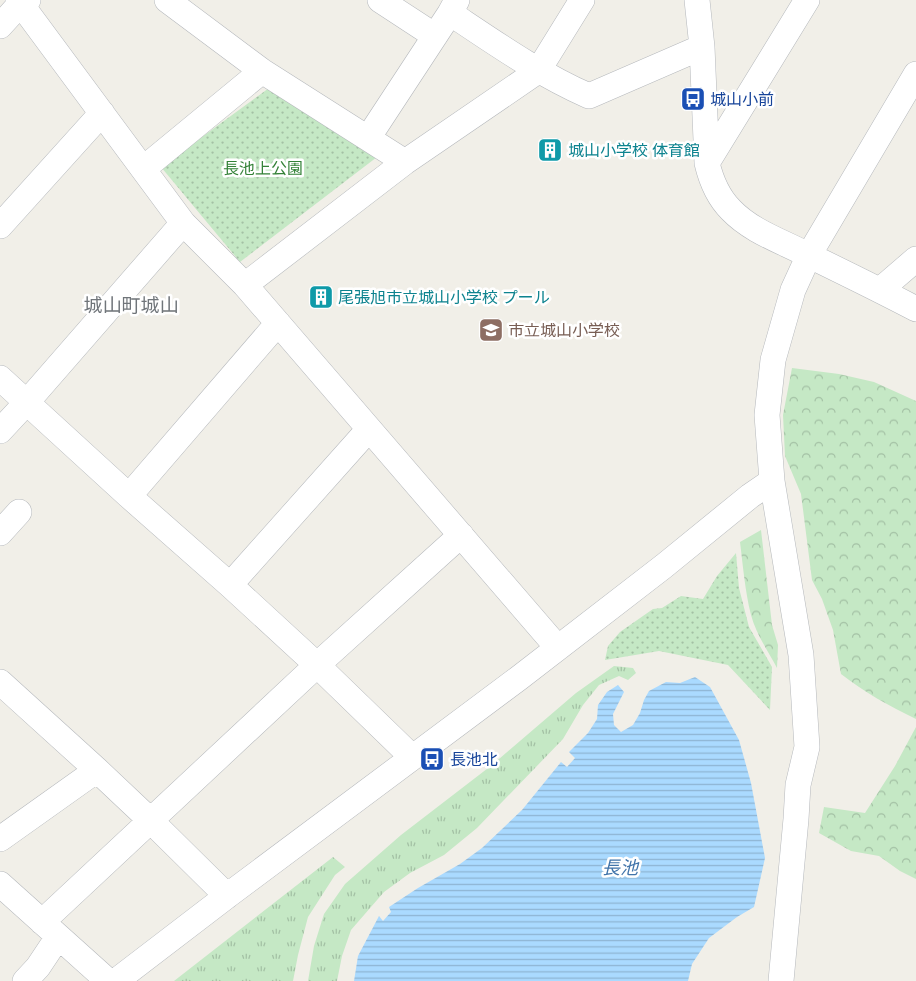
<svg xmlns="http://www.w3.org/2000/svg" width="916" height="981" viewBox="0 0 916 981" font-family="Karla,'Noto Sans JP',sans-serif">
  <defs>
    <pattern id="grass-tufts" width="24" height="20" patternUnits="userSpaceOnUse" patternTransform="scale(1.25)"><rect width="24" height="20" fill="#c5e8c5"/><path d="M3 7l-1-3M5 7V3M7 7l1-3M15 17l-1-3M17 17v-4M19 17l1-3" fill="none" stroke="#a3c0a4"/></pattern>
    <pattern id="forest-crowns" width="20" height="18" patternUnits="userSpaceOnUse" patternTransform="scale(1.25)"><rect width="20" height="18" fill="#c5e8c5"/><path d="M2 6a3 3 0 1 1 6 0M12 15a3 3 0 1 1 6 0" fill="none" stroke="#a3c0a4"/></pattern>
    <pattern id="park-dots" width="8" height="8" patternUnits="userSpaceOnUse" patternTransform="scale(1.25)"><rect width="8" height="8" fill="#c5e8c5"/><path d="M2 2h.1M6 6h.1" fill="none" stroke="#a3c0a4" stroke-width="1.8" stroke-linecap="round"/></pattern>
    <pattern id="water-rules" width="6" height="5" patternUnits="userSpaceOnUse" patternTransform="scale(1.25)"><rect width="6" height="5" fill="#aadaff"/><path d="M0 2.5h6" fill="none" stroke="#8eb4d2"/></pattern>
  </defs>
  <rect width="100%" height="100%" fill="#f1efe8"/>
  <path fill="url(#grass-tufts)" d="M614,666l19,2 3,5 -8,7 -9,-4 -20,9 -16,20 -20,34 -86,89 -33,27 -34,18 -26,19 -33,38 -9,26 -5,25h-29l6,-35 10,-32 21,-30 56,-49 91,-70 84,-72z
    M333,857l12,10 -10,8 -27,42 -10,38 -5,26h-119z"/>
  <path fill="url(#forest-crowns)" d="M792,368l47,6 35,8 42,19v318c-27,-13 -52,-27 -75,-45l-8,-44 -11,-31 -10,-19 -11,-86 -16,-38 -2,-41z
    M761,530l11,95 6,20 -1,23c-9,-17 -21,-34 -26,-53 -6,-24 -8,-49 -11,-73z
    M916,727v152l-16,-8 -21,-15 -28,-5 -32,-18 5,-26 41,6 30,-47z"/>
  <path fill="url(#park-dots)" d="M269,88l108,69 -137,105 -79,-95z
    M736,553l3,35 10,39 23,40 -2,43 -42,-45 -69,-14 -54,9 3,-14 12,-14 33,-23 9,-1 19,-12 22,3 14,-23z"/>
  <path fill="url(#water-rules)" d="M695,677l15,10 29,53 12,43 14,75 -11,49 -17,10 -28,21 -17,26 -4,17h-334l4,-25 21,-40 4,5 8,-9 -2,-5 29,-19 42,-24 22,-16 40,-38 39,-48 6,5 8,-9 -6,-6 19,-19 9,-14 1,-14 9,-13 11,-7 6,7 -11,22 1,11 7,7 12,-7 7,-12 4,-13 5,-9 17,-9 14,1z"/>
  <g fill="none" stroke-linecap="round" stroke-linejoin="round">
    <defs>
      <path id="minor" d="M18,0l165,223 62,62 313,363
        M167,0l95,71 143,91
        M380,0l55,36
        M457,0l-7,13c45,30 89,61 139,83l113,-49
        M697,0l5,47 5,116c4,17 11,34 24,47 20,21 50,31 75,44 37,18 74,36 110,55
        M0,26l20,-22 8,-4
        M368,138l82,-125
        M707,163l100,-163
        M143,169l119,-98
        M0,226l102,-113
        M245,285l160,-123 133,-91 44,-71
        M880,290l36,-31
        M0,378l129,118 101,89 87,80 95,92
        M0,431l27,-29 156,-179
        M129,496l149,-173
        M0,533l19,-21
        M230,585l139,-156
        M0,682l97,88 53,50 77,76
        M0,839l97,-69
        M0,884l108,97
        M42,922l275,-257 144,-130
        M25,981l13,-14 20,-30
        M116,981l111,-85 292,-218 145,-112 86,-70 22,-15
        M781,981l15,-162 2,-34 9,-38 -6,-92 -29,-174 -5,-66 6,-55 20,-70 16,-35 107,-181"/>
    </defs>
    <use href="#minor" stroke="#b5b8bc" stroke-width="26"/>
    <use href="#minor" stroke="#fff" stroke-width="25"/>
  </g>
  <defs>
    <symbol id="bus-square" viewBox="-11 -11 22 22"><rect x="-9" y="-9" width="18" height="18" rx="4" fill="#1a4fb4" stroke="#fff"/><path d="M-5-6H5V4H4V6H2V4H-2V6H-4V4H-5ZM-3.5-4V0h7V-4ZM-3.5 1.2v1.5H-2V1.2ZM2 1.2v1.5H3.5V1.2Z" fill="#fff"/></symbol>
    <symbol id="building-square" viewBox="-11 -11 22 22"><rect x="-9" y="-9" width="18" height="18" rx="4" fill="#0f9aa8" stroke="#fff"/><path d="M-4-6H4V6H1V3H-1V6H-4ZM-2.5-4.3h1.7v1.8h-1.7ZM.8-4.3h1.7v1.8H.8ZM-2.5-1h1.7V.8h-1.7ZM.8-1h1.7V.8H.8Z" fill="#fff"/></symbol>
    <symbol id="school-square" viewBox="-11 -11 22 22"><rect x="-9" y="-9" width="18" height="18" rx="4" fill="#8d6e63" stroke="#fff"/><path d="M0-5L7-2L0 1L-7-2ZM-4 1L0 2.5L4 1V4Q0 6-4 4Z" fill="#fff"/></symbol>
  </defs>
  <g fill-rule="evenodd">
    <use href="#bus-square" x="679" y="85" width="28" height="28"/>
    <use href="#building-square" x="536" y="136" width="28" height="28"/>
    <use href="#building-square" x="307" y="283" width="28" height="28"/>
    <use href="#school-square" x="477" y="316" width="28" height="28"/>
    <use href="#bus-square" x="418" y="745" width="28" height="28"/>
  </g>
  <g text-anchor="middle" stroke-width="5" stroke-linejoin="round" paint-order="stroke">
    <g font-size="16" fill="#164399" stroke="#fff" text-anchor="start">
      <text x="710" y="105">城山小前</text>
      <text x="450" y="765">長池北</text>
    </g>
    <g font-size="16" fill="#0d838f" stroke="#fff" text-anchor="start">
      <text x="568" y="156">城山小学校 体育館</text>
      <text x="338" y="303">尾張旭市立城山小学校 プール</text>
    </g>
    <g font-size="16" fill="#348238" stroke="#fff">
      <text x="263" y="174">長池上公園</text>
    </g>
    <g font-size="16" fill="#785e54" stroke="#fff" text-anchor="start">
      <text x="508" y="336">市立城山小学校</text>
    </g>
    <g font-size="18" font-style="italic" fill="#4174aa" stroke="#fff">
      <text x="620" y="874">長池</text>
    </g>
    <g font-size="19" fill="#70757a" stroke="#fff">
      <text x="131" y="312">城山町城山</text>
    </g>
  </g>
</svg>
